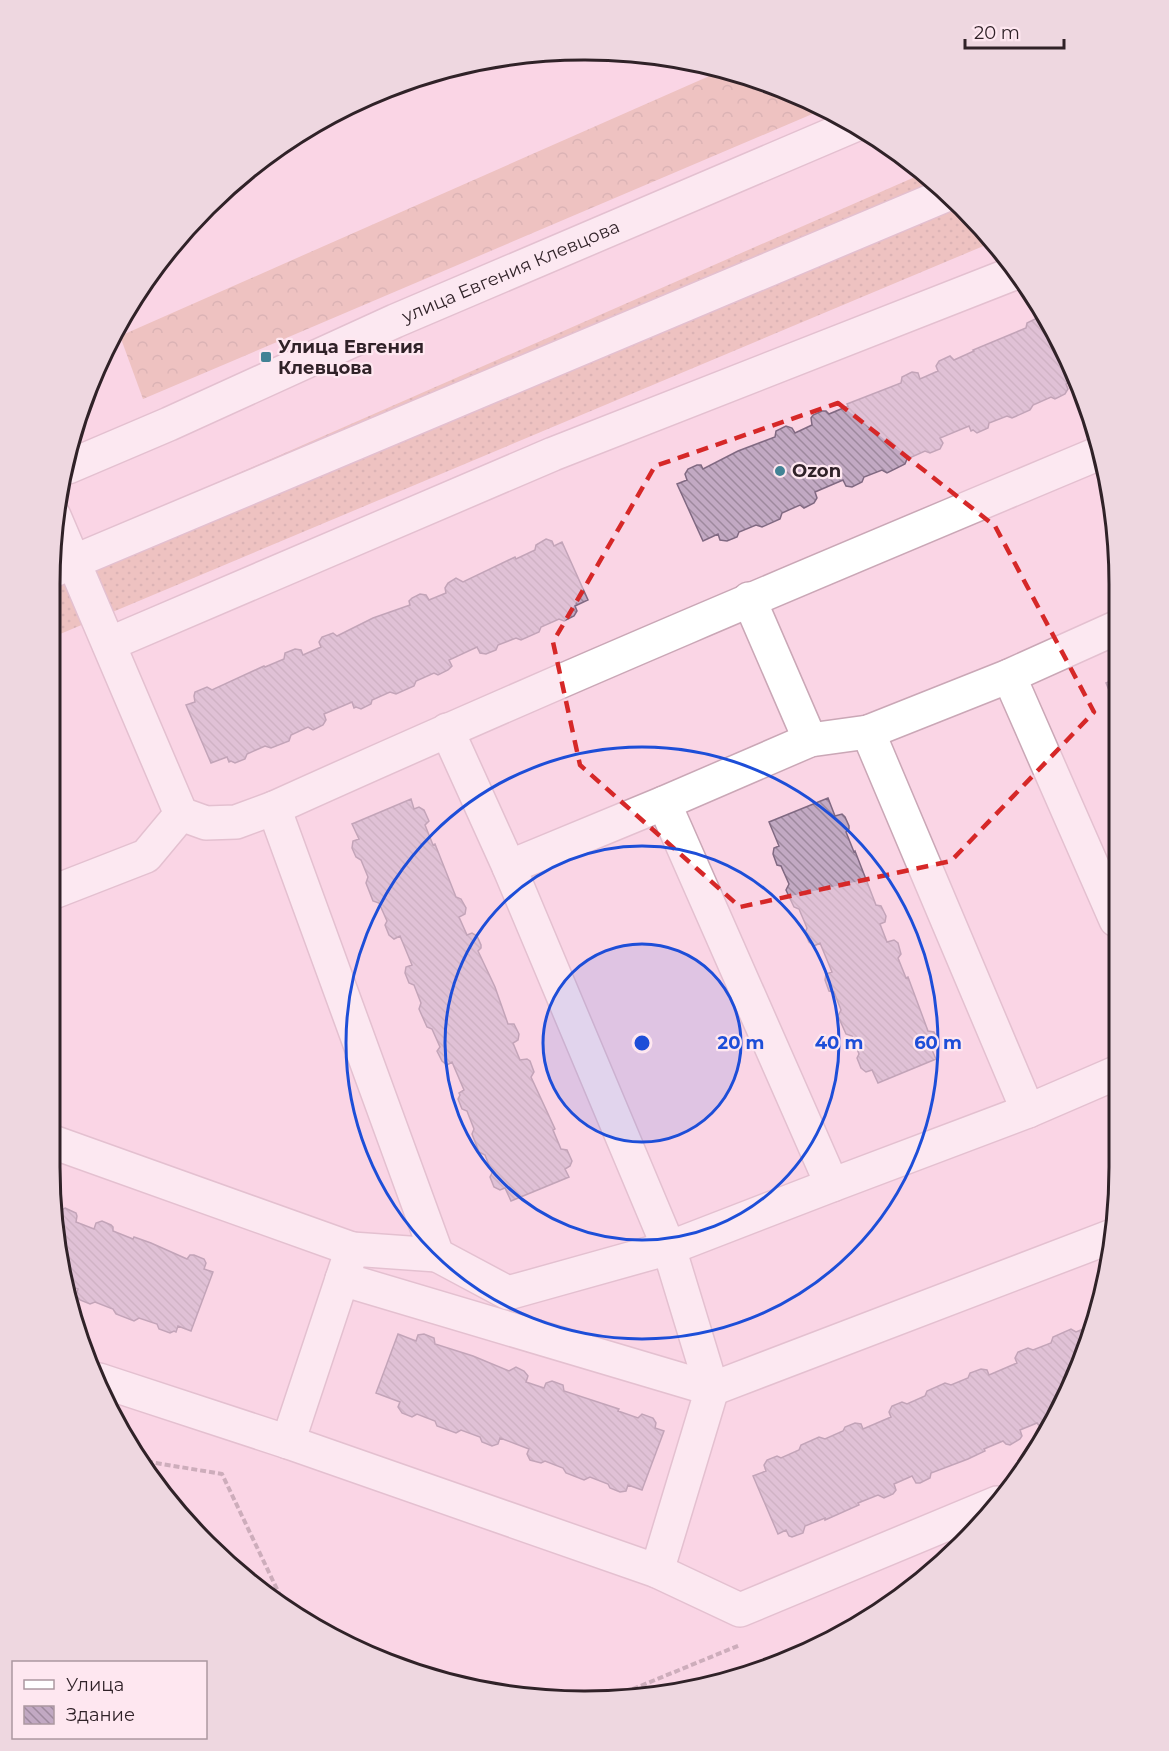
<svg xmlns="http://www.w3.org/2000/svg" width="1169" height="1751" viewBox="0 0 1169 1751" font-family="Montserrat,sans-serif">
  <defs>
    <pattern id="forest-crowns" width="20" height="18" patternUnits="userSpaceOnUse" patternTransform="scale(1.5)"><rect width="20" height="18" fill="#dfaa95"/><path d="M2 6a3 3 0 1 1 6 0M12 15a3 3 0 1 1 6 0" fill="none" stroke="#b58a7a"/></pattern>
    <pattern id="garden-dots" width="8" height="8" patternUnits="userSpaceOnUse" patternTransform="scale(1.5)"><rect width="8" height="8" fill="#dfaa95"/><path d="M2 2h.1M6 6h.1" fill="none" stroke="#b58a7a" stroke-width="1.8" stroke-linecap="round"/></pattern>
    <pattern id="building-back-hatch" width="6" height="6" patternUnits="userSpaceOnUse" patternTransform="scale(1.5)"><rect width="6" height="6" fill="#c2a9c3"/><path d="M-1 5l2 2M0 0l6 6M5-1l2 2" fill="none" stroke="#9e899e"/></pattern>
  </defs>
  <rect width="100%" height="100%" fill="#fad5e5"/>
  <path fill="url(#forest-crowns)" d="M723,70l34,8 67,31 -681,290 -23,-63z"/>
  <path fill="url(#garden-dots)" d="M924,173l14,10 55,59 -940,395 1,-83z"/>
  <path fill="url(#building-back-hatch)" stroke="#806982" stroke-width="1.5" d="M1039,317l4,2 3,5 3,-1 15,25 12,31 -10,5 2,5 -3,5 -10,5 -4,-2 -18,8 -3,5 -18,8 -5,-2 -18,7 -1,5 -11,5 -4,-3 -2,1 -2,-5 -29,12 3,5 -3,6 -10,4 -5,-2 -18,8 -2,5 -18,9 -5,-3 -18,7 -2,5 -10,5 -6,-1 -3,-6 -28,12 2,6 -3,5 -10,5 -4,-3 -18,8 -2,6 -18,8 -6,-2 -17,7 -2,5 -10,4 -7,-1 -2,-6 -15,7 -26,-57 10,-4 -2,-6 3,-5 9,-4h4l2,4 35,-18 37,-14 1,-6 10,-5 6,2 3,5 17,-8 -1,-7 2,-3 9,-4h4l3,3 19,-8 -1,-2 54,-21 1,-6 10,-5 6,1 2,6 18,-8 -2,-5 3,-5 11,-5 4,4 20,-9 -1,-1 53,-22 1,-5z
    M546,539l6,2 2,5 8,-4 26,58 -13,6 2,5 -3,5 -10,5 -5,-2 -18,8 -2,5 -18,8 -5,-2 -18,7 -2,5 -10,4 -6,-1 -3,-6 -28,13 3,6 -4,4 -10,5 -4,-2 -18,8 -2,5 -18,8 -6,-2 -18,8 -1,4 -10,5 -5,-2 -2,1 -2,-6 -28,12 2,6 -3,5 -10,5 -5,-3 -17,8 -2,6 -18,7 -6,-2 -18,8 -2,5 -10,4 -4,-2 -2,1 -2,-5 -16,6 -25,-58 9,-3 -1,-6 1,-4 12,-5 5,3 52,-24 1,1 19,-8 1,-6 10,-4 6,1 2,5 18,-8 -2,-5 3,-5 11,-4 4,3 36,-18 37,-13 -1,-4 3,-3 8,-4 6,1 3,5 17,-7 -1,-5 3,-5 8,-5 7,4 52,-25 1,2 19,-9 1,-5z
    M1118,678l-1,49 -4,-2 -4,-10 1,-6 6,-2 -10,-24z
    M828,798l7,18 7,-2 3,3 4,9v3l-3,3 8,20 1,-1 21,54 5,1 5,10 -1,6 -5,2 7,18 7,-2 4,3 3,11 -3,4 8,20 2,-1 20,54 6,1 5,10 -2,6 -5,2 4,9 -58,24 -6,-13 -6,2 -5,-4 -4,-10 2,-4 -7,-18 -6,-2 -8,-18 3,-6 -7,-18 -5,-1 -4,-11 1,-6 6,-2 -12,-29 -6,3 -5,-4 -4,-9 2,-5 -8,-19 -5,-2 -8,-17 3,-6 -8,-18 -4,-1 -4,-11 1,-6 5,-2 -10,-24z
    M411,799l3,10 5,-2 5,3 5,11 -4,4 8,20 2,-1 21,53 5,2 5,9 -1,6 -6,3 8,18 5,-2 5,3 4,9v3l-3,3 17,36 13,37h6l5,10 -1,6 -5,3 7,17 7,-1 3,2 4,11 -3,5 24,52 -2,1 8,19 6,1 5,11 -2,5 -5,3 4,8 -58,24 -6,-13 -5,2 -6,-3 -4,-10 2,-4 -7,-18 -6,-3 -7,-18 2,-5 -7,-18 -5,-2 -4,-10 2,-4 -1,-2 5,-3 -12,-28 -5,3 -5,-4 -5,-10 3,-4 -8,-18 -5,-2 -8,-18 2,-6 -7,-18 -5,-2 -4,-10 1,-6 6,-2 -12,-29 -6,3 -5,-4 -4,-10 2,-4 -8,-18 -6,-2 -7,-18 2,-6 -7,-17 -5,-3 -4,-9 1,-7 6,-2 -7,-15z
    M65,1208l11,5 1,3 -1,6 18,7 2,-6 6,-2 9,4 2,2v4l20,8 1,-2 17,6 36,16 3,-4h4l10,4 2,4 -2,6 9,3 -22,59 -13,-5 -2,6 -2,-1 -4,2 -11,-4 -2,-5 -18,-6 -5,3 -18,-7 -3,-5 -18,-7 -5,2 -10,-4 -4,-5 2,-6 -9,-3 -12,-75 2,1z
    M1088,1327l-24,76 -17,26h-5l-5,-6 -17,7 2,6 -2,3 -10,6 -4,-1 -3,-3 -19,8 1,2 -17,8 -37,14 -1,5 -10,5h-4l-4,-7 -18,8 2,6 -3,4 -9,4 -6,-3 -20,8 1,2 -34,15v-2l-20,8 -2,7 -11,4 -3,-1 -3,-6 -8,4 -25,-58 13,-5 -2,-6 3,-5 10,-4 4,2 18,-8 2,-5 18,-8 6,2 18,-8 2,-4 10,-4 6,1 2,5 28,-12 -2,-5 3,-6 10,-4 5,2 18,-8 2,-5 18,-8 6,2 17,-7 2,-5 11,-4 6,1 2,5 28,-12 -2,-5 3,-6 10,-4 5,2 18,-7 2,-6 18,-8 5,3z
    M398,1334l18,7 2,-6 6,-1 10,4 1,6 38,12 36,15 7,-4 8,4 4,5 -2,6 18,6 2,-5 6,-2 11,4 1,6 55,18 -1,2 20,7 4,-4 11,4 3,5 -1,5 9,3 -22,59 -14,-5 -2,6 -6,1 -10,-4 -2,-4 -18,-7 -6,3 -18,-7 -3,-5 -18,-7 -4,2 -11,-3 -3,-6 2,-5 -29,-11 -2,6 -6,2 -10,-4 -2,-5 -19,-7 -5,3 -19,-7 -2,-5 -18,-7 -5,3 -10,-4 -4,-6 2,-5 -24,-9z"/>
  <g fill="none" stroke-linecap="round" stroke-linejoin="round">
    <defs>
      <g id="minor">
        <path d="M1102,452c-277,116 -554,232 -828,356l163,447 71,38 161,-45 163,-63 196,-74 88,-38"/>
        <path id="s1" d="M68,467l101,-43 226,-103 462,-197"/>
        <path d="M54,516l127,298 25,9 30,-1 38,-14"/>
        <path d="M54,570l894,-376"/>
        <path d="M749,599l61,141"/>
        <path d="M109,644l444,-190 464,-182"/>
        <path d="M1009,676l107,244"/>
        <path d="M447,730l62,137"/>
        <path d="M868,732l160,379"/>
        <path d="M664,803l168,382"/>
        <path d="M51,893l95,-37 35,-42"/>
        <path d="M50,1141l302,108"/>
        <path d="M437,1255l-85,-6 -64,193 369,129 55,-182 -43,-141 -160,-381 155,-64 146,-63 58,-8 141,-56 109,-49"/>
        <path d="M342,1279l370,110 403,-154"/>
        <path d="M99,1380l189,62"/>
        <path d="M657,1571l83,39 257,-107"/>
      </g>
    </defs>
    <use href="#minor" stroke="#caa7b6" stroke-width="36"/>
    <path stroke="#977d88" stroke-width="4" stroke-dasharray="6 3" stroke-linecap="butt" d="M138,1460l84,14 63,132
      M616,1696l124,-51"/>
    <use href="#minor" stroke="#fff" stroke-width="33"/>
  </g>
  <path d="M0 0H1169V1751H0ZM838,403l157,123 99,186 -143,149 -211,46 -160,-142 -27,-123 102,-176z" fill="#fad5e5" fill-opacity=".55" fill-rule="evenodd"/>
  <path fill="none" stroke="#d62828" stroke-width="4.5" stroke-dasharray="12 8" stroke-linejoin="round" d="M838,403l157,123 99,186 -143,149 -211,46 -160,-142 -27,-123 102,-176z"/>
  <circle cx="642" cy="1043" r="99" fill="#1d4ed8" fill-opacity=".12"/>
  <g fill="none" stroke="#1d4ed8" stroke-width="3">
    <circle cx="642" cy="1043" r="99"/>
    <circle cx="642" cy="1043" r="197"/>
    <circle cx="642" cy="1043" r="296"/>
  </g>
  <g fill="#428395" stroke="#fee7f0" stroke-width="2">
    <rect x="260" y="351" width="12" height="12" rx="3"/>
    <circle cx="780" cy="471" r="6"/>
  </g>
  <g text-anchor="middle" stroke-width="4.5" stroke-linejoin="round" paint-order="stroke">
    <g font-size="18" fill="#302228" stroke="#fee7f0">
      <text dy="6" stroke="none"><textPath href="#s1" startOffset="484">улица Евгения Клевцова</textPath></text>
    </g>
    <g font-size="18" font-weight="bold" fill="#302228" stroke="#fee7f0" text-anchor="start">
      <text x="278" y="353">Улица Евгения<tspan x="278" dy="21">Клевцова</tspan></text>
      <text x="792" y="477">Ozon</text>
    </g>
  </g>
  <path d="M0 0H1169V1751H0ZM584 60H585A524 524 0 0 1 1109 584V1167A524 524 0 0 1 585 1691H584A524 524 0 0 1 60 1167V584A524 524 0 0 1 584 60Z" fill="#eed7e0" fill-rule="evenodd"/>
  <path fill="none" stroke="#302228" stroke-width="3" d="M584 60H585A524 524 0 0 1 1109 584V1167A524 524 0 0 1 585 1691H584A524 524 0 0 1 60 1167V584A524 524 0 0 1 584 60Z"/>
  <circle cx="642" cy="1043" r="9" fill="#1d4ed8" stroke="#fee7f0" stroke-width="3"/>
  <g font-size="18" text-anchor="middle" font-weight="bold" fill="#1d4ed8" stroke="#fee7f0" stroke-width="4.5" stroke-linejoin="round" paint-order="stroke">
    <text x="741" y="1049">20 m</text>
    <text x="839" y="1049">40 m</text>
    <text x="938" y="1049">60 m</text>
  </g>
  <rect x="12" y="1661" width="195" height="78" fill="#fee7f0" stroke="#ac98a0" stroke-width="1.5"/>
  <rect x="24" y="1680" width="30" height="9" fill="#ffffff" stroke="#ac98a0" stroke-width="1.5"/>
  <text x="66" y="1691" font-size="18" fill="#302228">Улица</text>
  <rect x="24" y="1706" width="30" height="18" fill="url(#building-back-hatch)" stroke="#ac98a0" stroke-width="1.5"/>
  <text x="66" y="1721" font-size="18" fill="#302228">Здание</text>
  <path d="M965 39v9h99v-9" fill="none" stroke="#302228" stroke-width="3"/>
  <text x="974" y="39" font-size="18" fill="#302228" stroke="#fee7f0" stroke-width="4.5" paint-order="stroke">20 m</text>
</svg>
